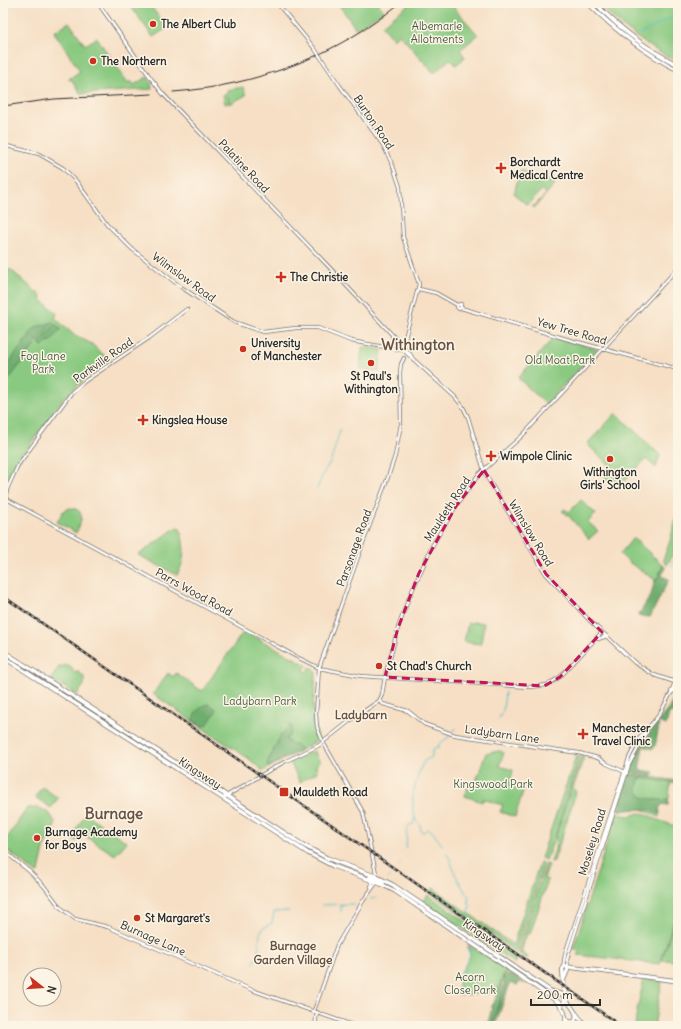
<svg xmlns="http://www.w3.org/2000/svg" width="681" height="1029" viewBox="0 0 681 1029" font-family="Delius,sans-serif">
  <rect width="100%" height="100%" fill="#fcf5e5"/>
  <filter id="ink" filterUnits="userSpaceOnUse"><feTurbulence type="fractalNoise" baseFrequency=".025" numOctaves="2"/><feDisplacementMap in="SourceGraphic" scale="8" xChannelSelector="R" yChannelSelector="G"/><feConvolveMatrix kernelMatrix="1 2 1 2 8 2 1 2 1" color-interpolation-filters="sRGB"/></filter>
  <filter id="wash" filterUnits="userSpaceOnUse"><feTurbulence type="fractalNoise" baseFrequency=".012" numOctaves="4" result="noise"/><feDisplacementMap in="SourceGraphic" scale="16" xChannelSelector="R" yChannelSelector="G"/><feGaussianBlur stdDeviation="0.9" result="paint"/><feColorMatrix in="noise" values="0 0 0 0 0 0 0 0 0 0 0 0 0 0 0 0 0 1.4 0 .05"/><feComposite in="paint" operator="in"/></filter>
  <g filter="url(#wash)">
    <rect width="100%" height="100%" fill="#f6dfc5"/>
    <path fill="#89c980" stroke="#5a7a56" d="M128,3h25l-3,2 17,23 -14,9z
      M342,3h36l6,8 -28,18 -17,-24z
      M411,3h39l28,32 -18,15 5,7 -9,8 -6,-6 -16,14 -35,-39 -6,5 -11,-14z
      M598,3h80v59c-30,-14 -57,-35 -80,-59z
      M69,22l16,23 12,-7 31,45 3,-2 3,4 13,-8 4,5 1,7 -71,5 -10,-15 -2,1v-1l11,-8 -26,-39z
      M243,87l3,8 -16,9 -2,-8 1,7 -4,1 -2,-9 4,-2v-3z
      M522,170l15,13 7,-8 11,9 -21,24 -2,-2h2l12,-12 -4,-4 -15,15 -13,-11 5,-21z
      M10,269l32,28 -1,3 16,13 -2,5 19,17 18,9 9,9 10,7 -26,19 -22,20 -47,65 -8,15 -4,14 -1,-218z
      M554,337l42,12 1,1 -51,54 -28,-26z
      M362,347l20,2 -3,23 -19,-3z
      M616,413l44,42 -4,13 -10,-9 -21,22 -4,-4 -8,9 -9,-8 8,-9 -4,-4v-1l-21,-20z
      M581,500l15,14 -8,8 10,9 -9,8 -21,-24 -6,-4 3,-2 4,3z
      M70,508c17,1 11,15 6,25l-19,-11 6,-11z
      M678,510c0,15 -1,42 -11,55l-4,-5 7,-19z
      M177,527l3,1c5,18 6,31 -3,47l-39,-20z
      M633,538l30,27 -6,16 -27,-18 -10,-9z
      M472,622l12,1 -3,21 -17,-2 4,-19 3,1z
      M244,631l63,34 -3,5 3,2 3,-5 4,2 2,4c-2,25 -6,44 3,67l-56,31 -15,-13 -34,-22 -61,-42 15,-21 5,4 3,-4 26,18z
      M67,665l6,4 -1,2 4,2 1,-2 7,6v8l-7,10 -26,-16 8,-12z
      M314,751l6,11 -4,4 1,6 -17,10 -10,-20z
      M500,751l4,2 -5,13 14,4 -3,14 14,4 -9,29 -15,-5 3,-7 -20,-6 -1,3 -17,-6 3,-11 6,2 12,-34z
      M576,756h3l-24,80 -9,24 -5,-2z
      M581,756l3,1 -11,31 3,4 -22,69 -3,1 4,-13 1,-13z
      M629,774l42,6 -3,25c-6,-1 -7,-1 -9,4l1,2 -1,6c-7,-3 -13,-8 -21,-8 -7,0 -13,2 -20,1z
      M42,787l16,11 -7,10 -16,-11z
      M27,808h13l6,3 4,3 5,8v4l-10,19 -6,27 -3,1 -33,-26 1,-4z
      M638,813l8,1 12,6 20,7v80l-18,57 -82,-9 1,-4 -6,-2 43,-135 14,2z
      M86,814l41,28 -12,13 -33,-21 -5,7 -6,-4z
      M540,862l4,2 -28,88 -87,-60 4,-4 80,57z
      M546,864l3,1 -5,14 4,1 -18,54 -3,-1 -6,19 7,5 -1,2 -9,-6z
      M428,895l87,60v8l-92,-61z
      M678,910v51l-16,-1z
      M468,945l35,22 6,6 -4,3 -2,7 1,-10 -7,20 -39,2v-13l2,-8 10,-18z
      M644,979l18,2 -8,45h-19l2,-16z"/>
    <path fill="#6ead6e" stroke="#4c6c4c" d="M53,322l-16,20 -8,-7 7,-8z
      M55,324l6,5 -11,13 -2,-1 -5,5 -4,-3z
      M28,337l8,7 -31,40 -2,-1v-12z
      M663,565l3,3 -4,6 1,3 6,2 -19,38 -12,-1 13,-21 4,-15h2z
      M678,688v11l-3,13 -6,1 -3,12 -8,-3 11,-14z
      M208,704l7,4 1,3 -9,14 -5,1 -9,-5c0,-8 8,-15 15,-17z
      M657,723l2,3 -4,20 -2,3 -10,-3 -4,24 15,2 -1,4 -23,-4 11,-26z
      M289,726h3l-1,7 -5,7 14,8v3l-32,16 -1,-1 1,-5 13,-26z
      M629,774l49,7v3l-38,-6 -1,1 -2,11 5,7 18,3 8,-1v6l-6,-1 -3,5 1,5 -12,-5 -30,1z
      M504,973l-3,9c4,10 -7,34 -10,44h-4l5,-18 -1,-1 3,-4z
      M511,974l15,10 -6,-2 -3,3 -7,-2 -15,43h-3l11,-33 1,-11 2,-5z"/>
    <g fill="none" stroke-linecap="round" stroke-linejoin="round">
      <path stroke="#4dbbc3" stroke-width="1" d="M640,34l38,-20
        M317,489l7,-17 7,-11 9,-31
        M672,566l6,-15
        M503,711l2,-19
        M499,718l3,-5
        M453,732l3,-4
        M442,845l-11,-15 -3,-1 -5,3 -2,-1 -1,-6 -4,-4 -3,-10v-17l6,-23 5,-10 8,-4v-7l4,-3 2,1 1,-4 11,-8
        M406,848l1,-18 2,-5 4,-1 2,-7
        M446,853c5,6 6,13 9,21 4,8 9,16 14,23l-1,4 2,4 -1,10
        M399,865l1,-1
        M388,879l2,-2
        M371,899l5,-1
        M341,904v8
        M322,905l32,-1
        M258,953l2,-19 2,-5 10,-6 2,-11 15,-1
        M254,963l2,-5
        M458,991c1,-16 5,-21 12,-35l-2,-8"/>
    </g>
  </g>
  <g filter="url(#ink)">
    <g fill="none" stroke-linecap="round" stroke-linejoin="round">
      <defs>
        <path id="tertiary" d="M277,3l38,46
          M321,58l19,28 43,59 10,21 7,21 3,50 16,47 -15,58 -3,5
          M419,289l17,4 21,12
          M457,305v2l2,2 2,-1 109,32 108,29
          M457,305l4,-1v4
          M3,497l292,159 24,12 42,8 169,11 17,-2 13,-8 42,-45
          M5,498l3,-11 10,-22 54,-73 13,-11 64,-43 38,-29
          M598,639l9,-3
          M379,701l4,3 25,7 16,13 31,11 124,18 19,5 7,5 22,10
          M261,775l25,-14 32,-15 33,-26 28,-19 3,-6 3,-18 13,-49 10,-28 24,-54 24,-40 23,-32 43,-38 156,-168
          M223,798l35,-21
          M3,850l26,21 15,15 16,21 15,12 33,8 144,63 103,36
          M377,878l-14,-66 -40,-70 -6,-15 -1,-13 3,-46 44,-125 25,-66 7,-21 6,-32 -1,-52 1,-8 3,-6
          M370,880l2,4 -1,3
          M363,901l13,-18
          M314,1011l23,-66 26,-44
          M315,1026l2,-14"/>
        <path id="secondary" d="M98,3l52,74 13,17 167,174 80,86 3,5 42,38 8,10 5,10 17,57 61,100 42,45 47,44 19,12 21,7 -4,10v1l-12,22 -21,25 -9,18 -64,196 -2,14
          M3,145l36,9 24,14 13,13 31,43 25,25 49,38 53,35 29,10 33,-4h22l33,13 45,8 5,-1
          M392,336l6,9 13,12
          M671,693l3,-2 4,-8
          M568,966l-1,-6 2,-8 60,-187 18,-34
          M565,1019v7"/>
        <path id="primary" d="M558,1003l6,8 3,10 5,1 3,-1c4,-9 -6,-16 -10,-23
          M576,1013l10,13
          M573,1022l6,4"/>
        <path id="trunk" d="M588,3c27,27 56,50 90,67
          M595,3c24,25 51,46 83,62
          M3,651l300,194 24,13 50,19 16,8 156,105c5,4 12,2 16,7
          M3,657l305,196 25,13 48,18 14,7 166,113 3,-1c4,-9 -3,-25 -1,-36l3,-1 2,3 -5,12
          M678,675l-3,7 3,1
          M370,877l13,6
          M568,967l110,14"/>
      </defs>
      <use href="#tertiary" stroke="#726a61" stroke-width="4"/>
      <use href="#secondary" stroke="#726a61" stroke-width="4"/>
      <use href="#primary" stroke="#726a61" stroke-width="4.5"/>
      <use href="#trunk" stroke="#726a61" stroke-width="5"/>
      <use href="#tertiary" stroke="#fff" stroke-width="2.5"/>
      <use href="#secondary" stroke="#fff" stroke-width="2.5"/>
      <use href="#primary" stroke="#fff" stroke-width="3"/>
      <use href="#trunk" stroke="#fff" stroke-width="3.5"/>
      <path stroke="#2b2b2b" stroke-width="1" d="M173,92c82,-6 164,-36 227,-89
        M3,106l51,-7 98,-5"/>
      <defs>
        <path id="rail" d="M3,596l618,430"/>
      </defs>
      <use href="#rail" stroke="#2b2b2b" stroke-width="2.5"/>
      <use href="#rail" stroke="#fcf5e5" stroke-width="1" stroke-dasharray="3" stroke-linecap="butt"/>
      <defs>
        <path id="tertiary-bridge" d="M315,49l6,9"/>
      </defs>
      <use href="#tertiary-bridge" stroke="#726a61" stroke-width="4" stroke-linecap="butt"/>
      <use href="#tertiary-bridge" stroke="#fff" stroke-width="2.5"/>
    </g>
  </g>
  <path fill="none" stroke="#c2185b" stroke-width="3" stroke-dasharray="8 5" stroke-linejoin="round" d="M484,470l62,104 56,58 -42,45 -16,9 -159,-9 13,-49 21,-55 37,-67z"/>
  <g fill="#c8321e" stroke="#fcf5e5" stroke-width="1.5">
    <circle cx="153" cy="24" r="4"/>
    <circle cx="93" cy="61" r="4"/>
    <path d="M499 162h4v4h4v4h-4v4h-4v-4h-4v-4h4z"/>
    <path d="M279 271h4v4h4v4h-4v4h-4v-4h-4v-4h4z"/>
    <circle cx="243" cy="349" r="4"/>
    <circle cx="371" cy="363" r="4"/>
    <path d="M141 414h4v4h4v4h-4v4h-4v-4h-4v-4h4z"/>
    <path d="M489 450h4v4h4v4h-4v4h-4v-4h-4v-4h4z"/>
    <circle cx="610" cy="459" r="4"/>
    <circle cx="379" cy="666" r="4"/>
    <path d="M581 728h4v4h4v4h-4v4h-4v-4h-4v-4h4z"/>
    <rect x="279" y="787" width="10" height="10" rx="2"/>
    <circle cx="37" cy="838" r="4"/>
    <circle cx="137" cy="918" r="4"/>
  </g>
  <g text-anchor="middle" stroke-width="3" stroke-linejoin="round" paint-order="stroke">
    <g font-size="11" font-weight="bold" fill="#2b2b2b" stroke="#fcf5e5" text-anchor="start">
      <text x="161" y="28">The Albert Club</text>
      <text x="101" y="65">The Northern</text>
      <text x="510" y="166">Borchardt<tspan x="510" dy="13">Medical Centre</tspan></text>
      <text x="290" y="281">The Christie</text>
      <text x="251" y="347">University<tspan x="251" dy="13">of Manchester</tspan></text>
      <text x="371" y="380" text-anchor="middle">St Paul's<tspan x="371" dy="13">Withington</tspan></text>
      <text x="152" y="424">Kingslea House</text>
      <text x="500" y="460">Wimpole Clinic</text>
      <text x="610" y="476" text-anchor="middle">Withington<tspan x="610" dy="13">Girls' School</tspan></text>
      <text x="387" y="670">St Chad's Church</text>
      <text x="592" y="732">Manchester<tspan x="592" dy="13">Travel Clinic</tspan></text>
      <text x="293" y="796">Mauldeth Road</text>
      <text x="45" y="836">Burnage Academy<tspan x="45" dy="13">for Boys</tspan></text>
      <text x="145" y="922">St Margaret's</text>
    </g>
    <g font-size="11" fill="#475a44" stroke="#fcf5e5">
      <text x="437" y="30">Albemarle<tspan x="437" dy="13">Allotments</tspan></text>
      <text x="43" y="360">Fog Lane<tspan x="43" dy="13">Park</tspan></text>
      <text x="560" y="364">Old Moat Park</text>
      <text x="260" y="705">Ladybarn Park</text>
      <text x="493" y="788">Kingswood Park</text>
      <text x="470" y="981">Acorn<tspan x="470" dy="13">Close Park</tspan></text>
    </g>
    <g font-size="11" fill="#2b2b2b" stroke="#fcf5e5">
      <text transform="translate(374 122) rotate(56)" y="4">Burton Road</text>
      <text transform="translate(244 166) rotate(47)" y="4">Palatine Road</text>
      <text transform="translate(184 277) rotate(36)" y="4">Wilmslow Road</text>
      <text transform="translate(572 331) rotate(16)" y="4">Yew Tree Road</text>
      <text transform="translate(103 360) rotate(-35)" y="4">Parkville Road</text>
      <text transform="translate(447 509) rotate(-57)" y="4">Mauldeth Road</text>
      <text transform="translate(531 533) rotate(59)" y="4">Wilmslow Road</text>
      <text transform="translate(354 548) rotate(-70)" y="4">Parsonage Road</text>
      <text transform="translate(194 592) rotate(29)" y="4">Parrs Wood Road</text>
      <text transform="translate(502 734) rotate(8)" y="4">Ladybarn Lane</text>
      <text transform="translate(200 773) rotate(33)" y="4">Kingsway</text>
      <text transform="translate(592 842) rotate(-73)" y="4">Moseley Road</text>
      <text transform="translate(484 935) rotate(34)" y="4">Kingsway</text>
      <text transform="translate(153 938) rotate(24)" y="4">Burnage Lane</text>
    </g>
    <g font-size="12" font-weight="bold" fill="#685246" stroke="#fcf5e5">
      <text x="361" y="719">Ladybarn</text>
      <text x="293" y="950">Burnage<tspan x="293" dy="14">Garden Village</tspan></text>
    </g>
    <g font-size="15" font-weight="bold" fill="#685246" stroke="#fcf5e5">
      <text x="418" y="350">Withington</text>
      <text x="114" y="819">Burnage</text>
    </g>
  </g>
  <rect width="681" height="1029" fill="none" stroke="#fcf5e5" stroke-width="16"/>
  <g transform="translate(42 987) rotate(107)"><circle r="19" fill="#fcf5e5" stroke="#a8a49b"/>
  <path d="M0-3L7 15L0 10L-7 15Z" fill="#c8321e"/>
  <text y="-6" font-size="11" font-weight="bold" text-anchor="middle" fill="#2b2b2b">N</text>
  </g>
  <path d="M531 999v6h69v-6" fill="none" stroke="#2b2b2b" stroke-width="2"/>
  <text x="537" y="999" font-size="12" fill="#2b2b2b" stroke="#fcf5e5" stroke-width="3" paint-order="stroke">200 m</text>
</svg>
